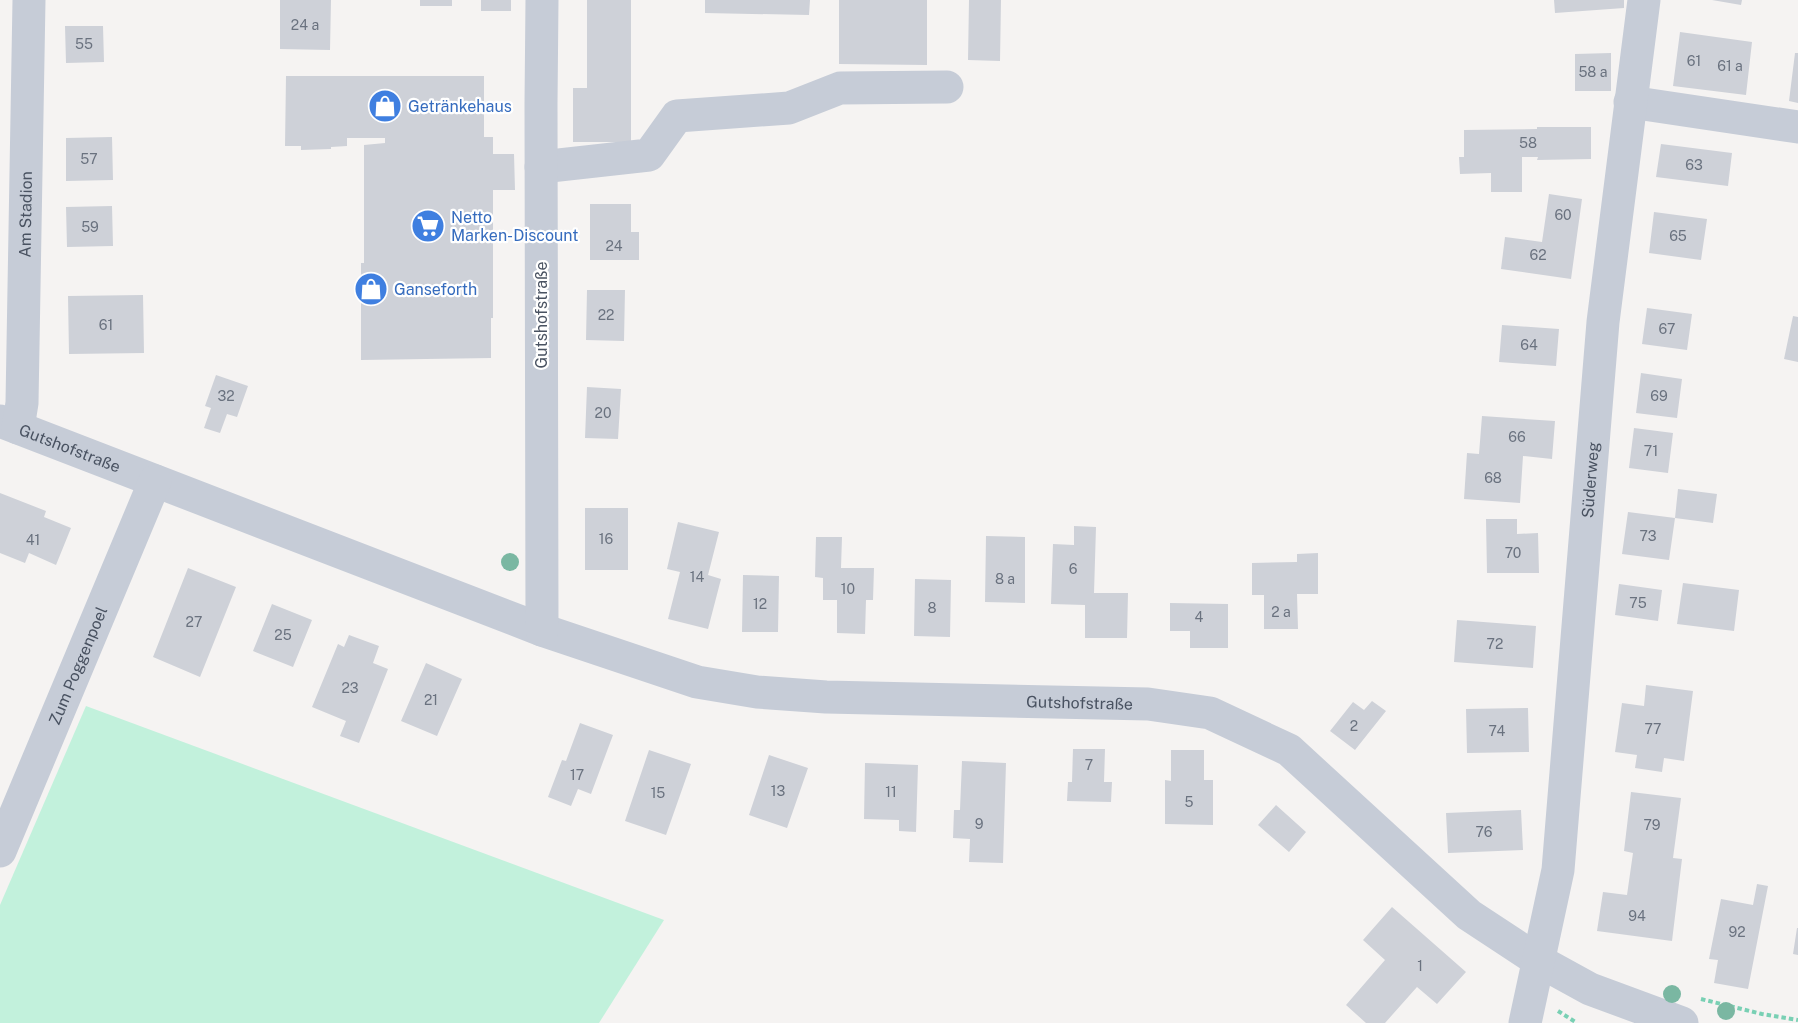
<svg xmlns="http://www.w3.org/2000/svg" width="1798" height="1023" viewBox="0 0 1798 1023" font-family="'Public Sans',sans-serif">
  <rect width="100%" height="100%" fill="#f5f3f2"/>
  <path fill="#c2f1dc" d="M86,706l578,214 -65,103h-599v-118z"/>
  <path fill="#ced1d8" d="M280,0h51l-1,50 -50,-1z
    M420,0h32v6h-32z
    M481,0h30v11h-30z
    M587,0h44v142h-58v-54h14z
    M705,0h105l-1,15 -104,-2z
    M839,0h88v65l-88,-1z
    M969,0h32l-1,61 -32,-1z
    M1554,0h70v8l-69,5z
    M1712,0h30l-1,5z
    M65,26h38l1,36 -38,1z
    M1680,32l72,10 -6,53 -73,-9z
    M1611,53v38h-36v-37z
    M1795,53h3v50l-9,-2z
    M286,76h198v61h9v17h21l1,36h-22v128h-2v40l-130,2v-97h3v-118l21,-2v-5h-38v8l-16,1v2l-30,1v-4h-16z
    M1537,127h54v32l-54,1 1,-3h-16v35h-31v-19l-31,1 -1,-17h5v-27l73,-1z
    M112,137l1,43 -47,1v-43z
    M1661,144l71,9 -4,33 -72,-9z
    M1549,194l33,5 -11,80 -70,-10 4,-32 37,5z
    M590,204h41v28h8v28h-49z
    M112,206l1,40 -46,1 -1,-40z
    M1654,212l53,7 -6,41 -52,-7z
    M587,290h38l-1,51 -38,-1z
    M143,295l1,58 -75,1 -1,-58z
    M1647,308l45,6 -5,36 -45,-6z
    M1793,316l5,1v45l-14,-3z
    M1502,325l57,4 -3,37 -57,-4z
    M1641,373l41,6 -5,39 -41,-5z
    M216,375l32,11 -11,31 -10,-3 -7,19 -16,-5 7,-20 -6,-2z
    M587,387l34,2 -3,50 -33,-1z
    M1482,416l73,5 -3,38 -29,-3 -3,47 -56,-4 3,-46 12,1z
    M1634,428l39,5 -5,40 -39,-5z
    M1678,489l39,5 -4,29 -38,-5z
    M0,493l46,18 -2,6 27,11 -15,37 -27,-12 -4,10 -25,-10z
    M585,508h43v62h-43z
    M1628,512l47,6 -6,42 -47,-6z
    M1486,519h31v15l21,-1 1,40h-52z
    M678,522l41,10 -11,43 13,4 -13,50 -40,-10 12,-47 -13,-3z
    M1074,526l22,1 -2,66h34l-1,45h-42v-33l-34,-1 2,-60 21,1z
    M986,536l39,1v66l-40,-1z
    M816,537h26l-1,31h33l-1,32h-7l-1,34 -28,-1v-33h-14v-22l-8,-1z
    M1318,553v41h-21l1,35h-34v-34h-12v-32l45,-1v-8z
    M188,568l48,19 -36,90 -47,-20z
    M743,575l36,1 -1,56h-36z
    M915,579l36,1 -1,57 -36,-1z
    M1683,583l56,7 -5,41 -57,-7z
    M1619,584l43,6 -4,31 -43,-6z
    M1170,603l58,1v44h-38v-17h-20z
    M272,604l40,16 -19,47 -40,-16z
    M1457,620l79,6 -3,42 -79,-6z
    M349,635l30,11 -6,17 15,6 -29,74 -19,-7 6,-15 -34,-14 26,-63 6,3z
    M426,663l36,16 -25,57 -36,-15z
    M1646,685l47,6 -9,70 -20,-3 -2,14 -27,-4 2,-13 -22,-3 7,-49 22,3z
    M1372,701l14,10 -31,39 -25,-19 23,-29 11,8z
    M1528,708l1,44 -62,1 -1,-44z
    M580,723l33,12 -22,59 -13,-5 -7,17 -23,-9 14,-37 4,1z
    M1073,749h32l-1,33h8l-1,20 -44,-1 1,-19h4z
    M649,750l42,14 -25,71 -41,-14z
    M1171,750h33v30h9v45l-48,-1v-44l6,1z
    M769,755l39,13 -21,60 -38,-13z
    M962,761l44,2 -3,100 -34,-1 1,-23 -17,-1 1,-28h6z
    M865,763l53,2 -2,67 -17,-1v-11l-35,-1z
    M1631,792l50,6 -8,60 9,1 -10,82 -75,-10 6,-39 24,3 6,-42 -9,-2z
    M1276,805l30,27 -17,20 -31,-27z
    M1521,810l2,40 -75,3 -2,-40z
    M1757,884l11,2 -20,103 -34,-6 4,-23 -9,-1 12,-60 32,6z
    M1392,907l74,65 -29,32 -20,-17 -32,36h-19l-20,-18 39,-45 -22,-20z
    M1797,928h1v27l-5,-1z"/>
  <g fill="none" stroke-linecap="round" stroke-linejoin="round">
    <path stroke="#79d0b4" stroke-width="4" stroke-dasharray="4.5 3" stroke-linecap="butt" d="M1701,999l61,15 36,6
      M1558,1011l19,12"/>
    <g stroke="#c6ccd7" stroke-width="33">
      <path d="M1630,102l168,25"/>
      <path d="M541,167l108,-12 28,-39 112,-8 51,-20 107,-1"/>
      <path id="s1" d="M0,421l542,209 155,52 60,10 69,5 322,7 62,9 79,37 180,165 70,46 51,28 92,34"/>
      <path id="s2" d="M18,428l4,-25 7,-403"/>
      <path d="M542,630l-1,-526 1,-104"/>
      <path id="s3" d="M0,851l155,-370"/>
      <path id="s4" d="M1525,1023l33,-153 45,-548 41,-322"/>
    </g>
  </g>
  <g fill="#7ab7a2">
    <circle cx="510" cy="562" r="9"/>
    <circle cx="1672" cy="994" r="9"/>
    <circle cx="1726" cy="1011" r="9"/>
  </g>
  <defs>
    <symbol id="shop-disc" viewBox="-11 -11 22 22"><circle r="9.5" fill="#3f7fe0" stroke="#fff"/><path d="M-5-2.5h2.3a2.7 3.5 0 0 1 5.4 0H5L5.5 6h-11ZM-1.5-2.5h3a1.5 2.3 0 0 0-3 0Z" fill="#fff"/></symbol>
    <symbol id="supermarket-disc" viewBox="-11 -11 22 22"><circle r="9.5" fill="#3f7fe0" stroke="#fff"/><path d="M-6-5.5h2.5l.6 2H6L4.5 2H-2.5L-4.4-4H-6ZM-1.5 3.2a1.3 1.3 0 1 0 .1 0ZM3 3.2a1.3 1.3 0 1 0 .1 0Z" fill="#fff"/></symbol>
  </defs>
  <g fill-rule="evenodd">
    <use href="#shop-disc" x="366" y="87" width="38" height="38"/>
    <use href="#supermarket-disc" x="409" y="207" width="38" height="38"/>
    <use href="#shop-disc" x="352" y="270" width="38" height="38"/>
  </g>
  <g text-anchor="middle" stroke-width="4.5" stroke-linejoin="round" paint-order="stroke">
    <g font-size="14" fill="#6a727f">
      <text x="305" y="30">24 a</text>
      <text x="84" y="49">55</text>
      <text x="1694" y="66">61</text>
      <text x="1730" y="71">61 a</text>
      <text x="1593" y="77">58 a</text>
      <text x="1528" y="148">58</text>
      <text x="89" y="164">57</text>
      <text x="1694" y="170">63</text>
      <text x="1563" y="220">60</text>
      <text x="90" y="232">59</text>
      <text x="1678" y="241">65</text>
      <text x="614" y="251">24</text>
      <text x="1538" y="260">62</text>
      <text x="606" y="320">22</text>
      <text x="106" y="330">61</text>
      <text x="1667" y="334">67</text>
      <text x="1529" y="350">64</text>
      <text x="226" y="401">32</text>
      <text x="1659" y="401">69</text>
      <text x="603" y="418">20</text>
      <text x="1517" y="442">66</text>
      <text x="1651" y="456">71</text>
      <text x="1493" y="483">68</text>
      <text x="1648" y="541">73</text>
      <text x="606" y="544">16</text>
      <text x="33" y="545">41</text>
      <text x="1513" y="558">70</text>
      <text x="1073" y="574">6</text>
      <text x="697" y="582">14</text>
      <text x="1005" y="584">8 a</text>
      <text x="848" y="594">10</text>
      <text x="1638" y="608">75</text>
      <text x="760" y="609">12</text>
      <text x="932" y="613">8</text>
      <text x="1281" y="617">2 a</text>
      <text x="1199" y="622">4</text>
      <text x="194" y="627">27</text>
      <text x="283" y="640">25</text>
      <text x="1495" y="649">72</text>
      <text x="350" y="693">23</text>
      <text x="431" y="705">21</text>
      <text x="1354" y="731">2</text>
      <text x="1653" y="734">77</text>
      <text x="1497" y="736">74</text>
      <text x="1089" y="770">7</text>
      <text x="577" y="780">17</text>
      <text x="778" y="796">13</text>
      <text x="891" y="797">11</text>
      <text x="658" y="798">15</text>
      <text x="1189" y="807">5</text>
      <text x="979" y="829">9</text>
      <text x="1652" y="830">79</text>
      <text x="1484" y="837">76</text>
      <text x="1637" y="921">94</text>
      <text x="1737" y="937">92</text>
      <text x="1420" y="971">1</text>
    </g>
    <g font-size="16" fill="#366cbe" stroke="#fff" text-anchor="start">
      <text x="408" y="112">Getränkehaus</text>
      <text x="451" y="223">Netto<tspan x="451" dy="18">Marken-Discount</tspan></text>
      <text x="394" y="295">Ganseforth</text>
    </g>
    <g font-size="16" fill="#495261" stroke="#fff">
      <text dy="6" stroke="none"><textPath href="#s2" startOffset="214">Am Stadion</textPath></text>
      <text transform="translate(541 315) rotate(-90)" y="6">Gutshofstraße</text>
      <text dy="6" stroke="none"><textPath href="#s1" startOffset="75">Gutshofstraße</textPath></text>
      <text dy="6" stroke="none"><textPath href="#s4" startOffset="548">Süderweg</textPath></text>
      <text dy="6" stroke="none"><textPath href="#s3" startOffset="201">Zum Poggenpoel</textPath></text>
      <text dy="6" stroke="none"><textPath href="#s1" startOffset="1128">Gutshofstraße</textPath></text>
    </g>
  </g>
</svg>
